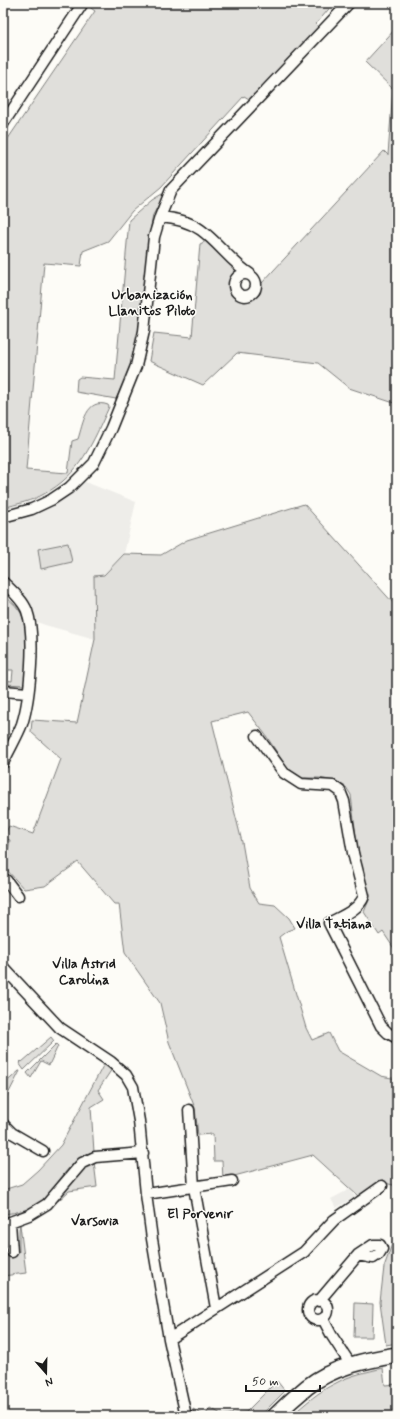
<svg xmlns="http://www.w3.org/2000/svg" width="400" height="1419" viewBox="0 0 400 1419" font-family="Mynerve,sans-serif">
  <rect width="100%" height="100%" fill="#fdfcf7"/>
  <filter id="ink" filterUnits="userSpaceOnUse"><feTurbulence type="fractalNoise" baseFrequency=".025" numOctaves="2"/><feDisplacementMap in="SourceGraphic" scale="8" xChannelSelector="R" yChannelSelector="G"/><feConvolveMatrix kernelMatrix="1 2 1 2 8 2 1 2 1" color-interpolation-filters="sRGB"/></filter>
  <g filter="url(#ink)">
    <path fill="#eeede9" d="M83,481l53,21 -12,52 -20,21 -10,2 1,62 -50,-14 -8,-3 -18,-29 -16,-18v-53l29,-8z
      M350,1189l5,8 -19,11 -5,-9z"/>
    <path fill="#e0dfdb" stroke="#7e7e7c" d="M90,3h244l-18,21 3,4 -68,72 -7,-4 -83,91 -29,24 -24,30 -25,10 -2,15 -37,-3 -18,207 42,3 4,-32 6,-2c5,-15 8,-42 30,-34l1,2c-16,35 -29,68 -65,87 -12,7 -27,10 -41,14v-107l4,-1 -4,-85v-169l92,-135 -7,-5z
      M397,27v377l-48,-16 -31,-25 -81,-10 -34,32 -54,-24 5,-28 38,4 8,-93 6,-3 30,29c-3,4 -6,8 -6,14 -1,12 11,20 22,15 3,-1 5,-4 8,-5l1,-10 123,-133 4,4 5,-66 -28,-27z
      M162,194l2,1 -11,20 -4,22 -10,95 -8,34 -15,33 -40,-7 1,-13 3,-2 35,3 14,-160 23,-20z
      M304,504l91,101 2,1v347l-14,-21 -4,3 -15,-23 5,-12 -12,-56 -6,-49 -5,-8 -11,-6 -16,-3h-17l-15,-10 -22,-34 -17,-22 -36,9 30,121 8,46 9,15 16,2 14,13 6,10 -8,3 -8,6 27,91 6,12 17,-7 9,18 43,25 16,3v107l-16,-4 -23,14 -45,-41 -90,24 -1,-18h-8l-1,-27 -15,1 -3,-27 -26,-66 -9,-39 -35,-50 -6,-49h-5l-36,-42 -33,24 -21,3 -17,-19 -2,-1 5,-29 -7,-2 6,-12 24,8 28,-75 -30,-27 1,-12 45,3 18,-84 -1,-63 10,-1 20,-21 37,1 26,-15z
      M68,543l4,19 -31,7 -3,-20z
      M3,595c5,4 12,9 16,15 10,13 8,59 6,75l-22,-1v-4l9,1 1,-11h-10z
      M51,1037l3,4 -30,29 -5,-7 2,-2 1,1z
      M56,1044l2,2 -9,19 -8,-4 -10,17 -4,-5z
      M104,1064l8,5 -14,21 6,9 -13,8 3,45c-20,4 -31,24 -43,39 -2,3 -4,7 -7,9 -12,9 -27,13 -41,14v-24l19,-6 16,-14 23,-25z
      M19,1071h1l-17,33v-19z
      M94,1162l3,25 -28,4 -11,10v-3l26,-30z
      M20,1225l6,48 -23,3v-22l16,-2v-23z
      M397,1230v113l-11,2 -6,-43 4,-35z
      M355,1303l18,1 -1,33h-18z
      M383,1368l2,17 12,-1v29l-4,3h-102c14,-12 28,-25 45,-33 14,-8 31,-11 47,-15z
      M277,1381l8,10 -25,25h-66l-1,-7 12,7 5,-8 13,7 23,-3z"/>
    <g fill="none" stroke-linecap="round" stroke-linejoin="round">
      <defs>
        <path id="minor" d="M3,124l80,-121
          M160,217c13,1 30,5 41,13 18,13 30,32 49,44
          M234 285a11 11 0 1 1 22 0a11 11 0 1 1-22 0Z
          M3,517l29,-8 19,-9 18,-12 25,-25 17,-35 25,-62 8,-35 10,-94 6,-20 11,-27 178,-187
          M3,582c8,8 20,18 24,29 9,24 3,88 -5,113 -5,13 -13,26 -19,39
          M3,691l25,2
          M257,736l27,37 17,11 32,2 7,5 4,10 9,52 11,43c-5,14 -22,20 -35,27l52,103 7,7 9,5
          M3,881l3,-1 12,16
          M3,967l57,61 51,34 15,13 7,12 6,34 7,73 6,45 17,100 17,77
          M189,1110l5,77 22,121
          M3,1124l9,9 31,18
          M146,1194l86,-13
          M12,1252l-2,-30 19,-7 18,-11 35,-41 13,-6 48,-4
          M308 1310a10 10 0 1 1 20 0a10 10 0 1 1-20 0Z
          M319,1301l39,-46 15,-10h7l2,4 -3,5 -6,4 -15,-3
          M323,1319l9,17 19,29
          M169,1339l135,-87 30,-32 48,-34"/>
        <path id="highway" d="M275,1416c10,-10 21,-20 32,-29 25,-20 59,-27 90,-32"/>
      </defs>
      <use href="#minor" stroke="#1c1c1c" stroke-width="13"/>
      <use href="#highway" stroke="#1c1c1c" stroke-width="18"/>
      <use href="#minor" stroke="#fdfcf7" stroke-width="10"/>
      <use href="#highway" stroke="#fdfcf7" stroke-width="15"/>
    </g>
  </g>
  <g text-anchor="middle" stroke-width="3" stroke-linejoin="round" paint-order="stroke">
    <g font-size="14" font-weight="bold" fill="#1c1c1c" stroke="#fdfcf7">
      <text x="152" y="299">Urbanización<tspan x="152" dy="16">Llanitos Piloto</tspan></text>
      <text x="334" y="928">Villa Tatiana</text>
      <text x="84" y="968">Villa Astrid<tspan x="84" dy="16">Carolina</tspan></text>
      <text x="200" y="1218">El Porvenir</text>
      <text x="95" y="1225">Varsovia</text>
    </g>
  </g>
  <rect width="400" height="1419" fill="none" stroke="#fdfcf7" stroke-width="16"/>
  <rect x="8" y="8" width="384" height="1403" fill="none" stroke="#1c1c1c" stroke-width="1.5" filter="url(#ink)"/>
  <g transform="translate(46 1373) rotate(160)" stroke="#fdfcf7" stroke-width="3" paint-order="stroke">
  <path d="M0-3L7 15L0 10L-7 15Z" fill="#1c1c1c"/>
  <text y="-6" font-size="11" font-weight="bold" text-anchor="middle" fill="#1c1c1c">N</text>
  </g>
  <path d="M246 1385v6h74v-6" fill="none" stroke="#1c1c1c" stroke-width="2"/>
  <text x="252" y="1385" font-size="12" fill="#1c1c1c" stroke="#fdfcf7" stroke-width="3" paint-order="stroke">50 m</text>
</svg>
